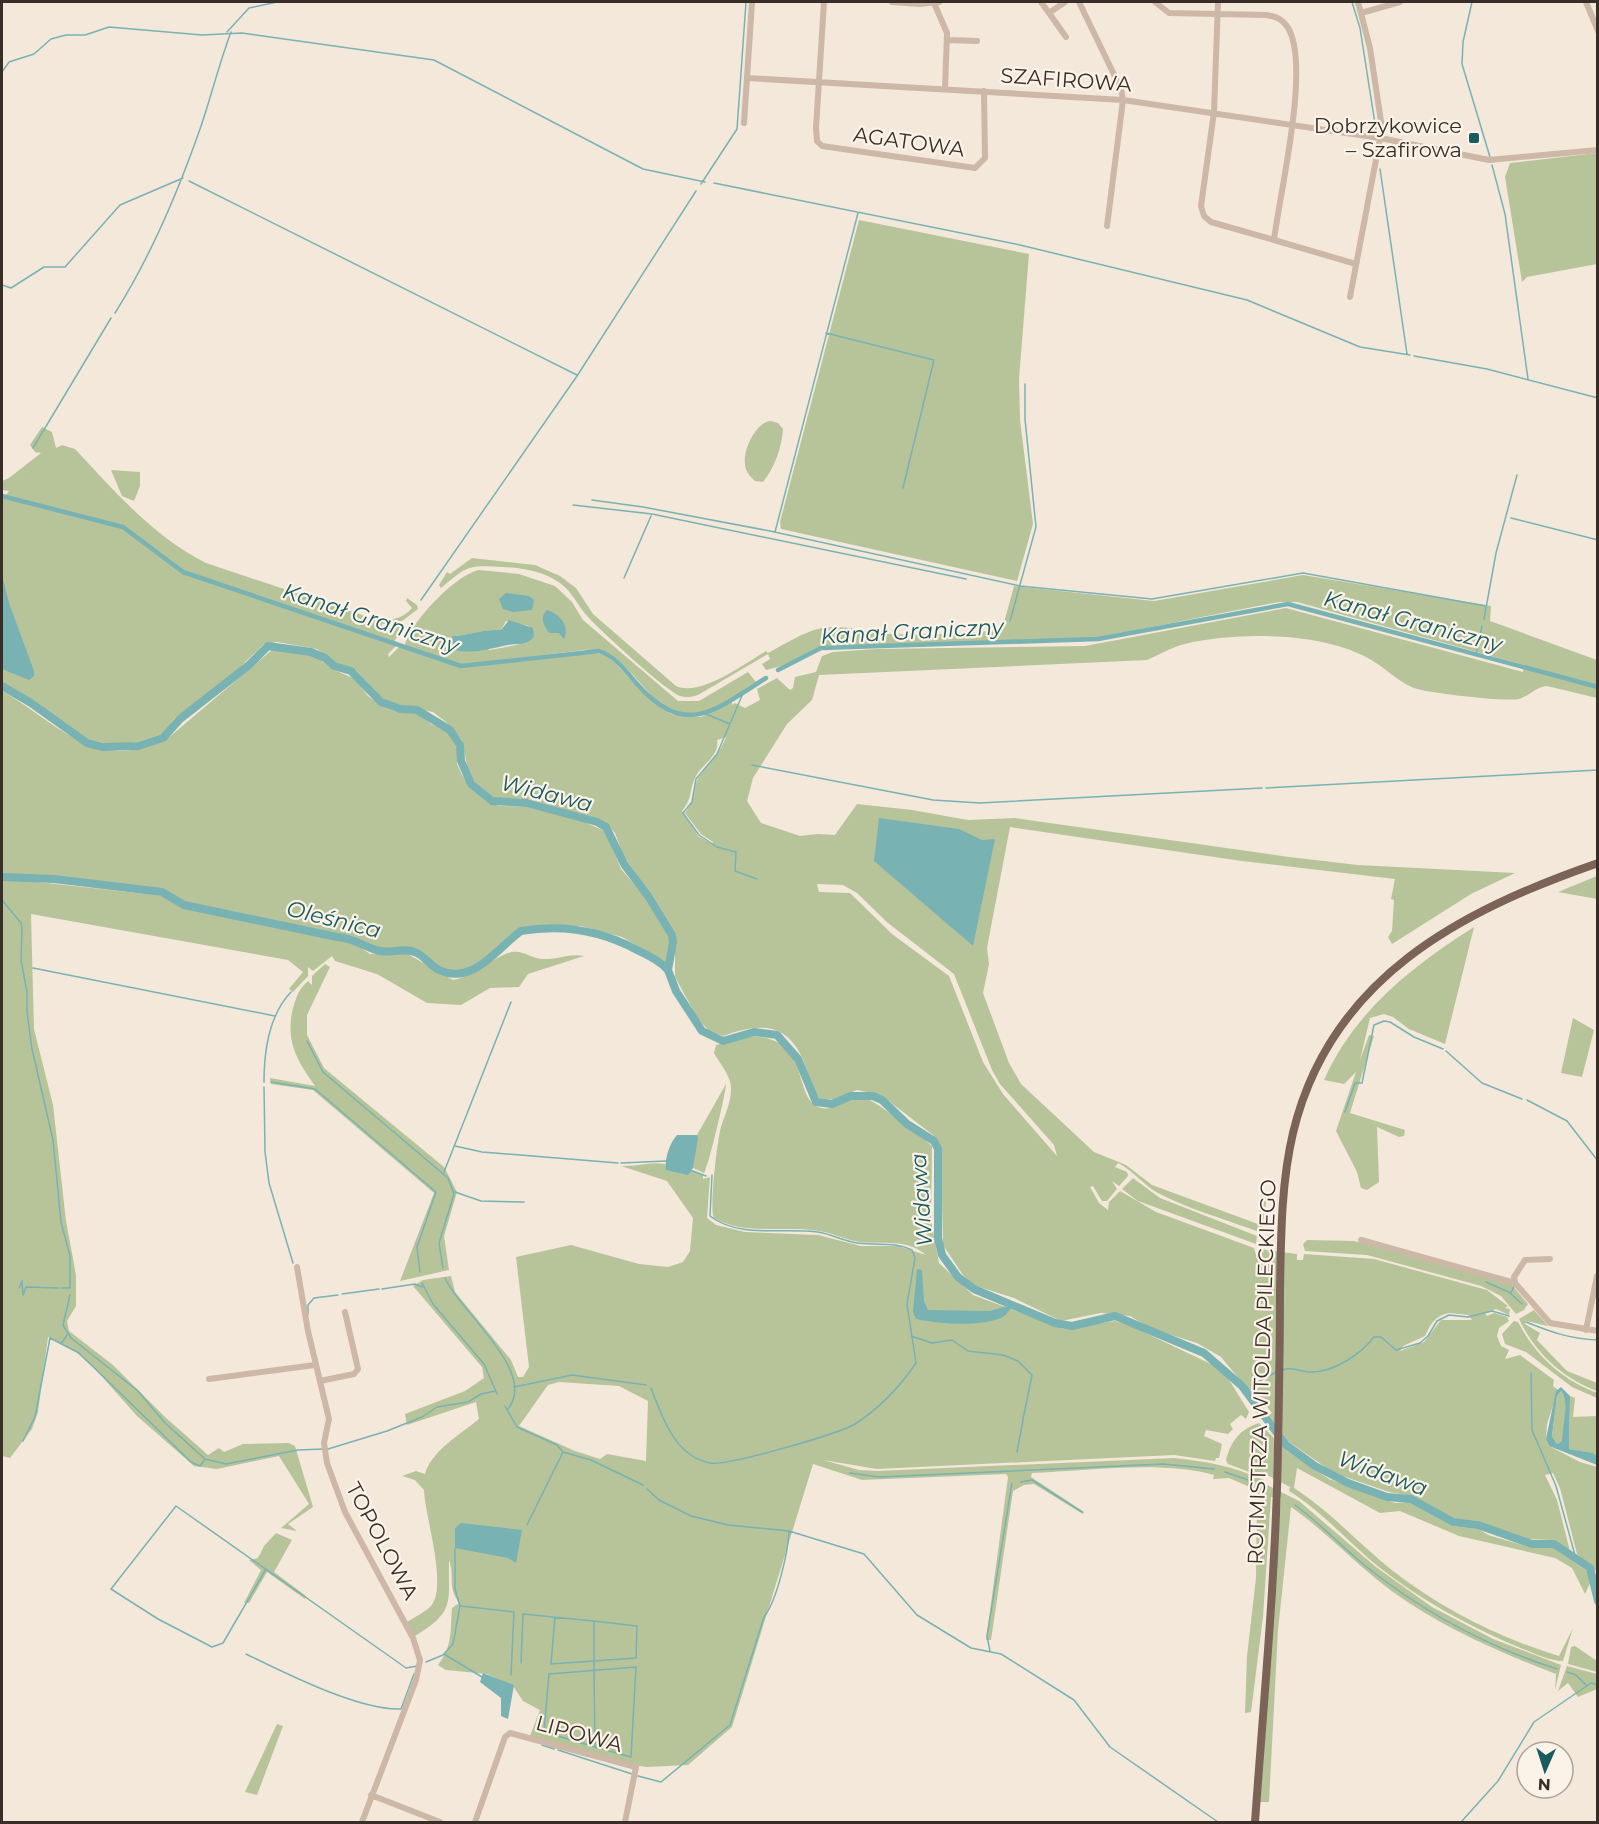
<svg xmlns="http://www.w3.org/2000/svg" width="1599" height="1824" viewBox="0 0 1599 1824" font-family="Montserrat,sans-serif">
  <rect width="100%" height="100%" fill="#f4e8db"/>
  <path fill="#b7c49a" fill-rule="evenodd" d="M1597,153v111l-70,13 -5,5 -17,-105 5,-14z
    M859,220l170,34 -10,125 1,41 13,104 -16,57 -236,-52 -1,-7z
    M770,421l8,2 5,6c-1,18 -9,40 -20,53l-8,-1c-5,-4 -10,-11 -10,-17 -2,-15 11,-41 25,-43z
    M42,427l10,5 4,16 6,-3 13,4c39,42 79,88 131,114l165,55c16,3 30,3 41,-10l-6,-7 1,-3 10,7 1,4 -16,12 -20,3 -1,5 22,-3 -9,16 -209,-70 -62,-46 -117,-31 3,-4 -7,-1v-9l7,-3 32,-25 -6,-1 -5,-7z
    M111,470l29,2v14l-6,15 -12,-5z
    M2,497l120,31 59,45 215,73 -8,8 1,3 10,-10 67,20 129,-14 10,2 11,9 26,28 29,22 30,3 31,-15v3l3,-2 10,5 15,-8 -3,-11 20,-11 13,12 3,-2 2,-11 21,-5 6,-16 11,-4 44,-3 208,-3 201,-38 237,64 1,-7 -227,-63h-18l-184,36 -180,7h-82l-16,3 -36,18 -15,4 -4,-6 8,-5 -2,-5 -70,41c-6,2 -11,3 -18,1 -15,-6 -77,-63 -91,-78 -11,-11 -16,-26 -29,-35 -17,-12 -37,-15 -57,-16 -35,-2 -35,-2 -62,21l-2,-3 8,-13 3,2 22,-16 63,7 25,11 16,12 17,26 83,72c24,11 68,-22 90,-35l2,2c17,-9 35,-21 54,-25 23,-4 47,5 69,6 37,2 74,-1 111,-4l12,-44 140,15 149,-26 188,31 -1,15 107,39v38l-50,-12c-11,1 -18,10 -28,13 -13,3 -92,-6 -105,-11 -18,-7 -32,-24 -50,-32 -47,-24 -128,-24 -179,-12 -13,3 -26,11 -38,16l-328,15 -7,25 -25,24 -34,54 -6,23 14,22 39,13 18,-2 17,1 22,-31 55,6 56,10 47,-2 274,39 69,8 157,8 -44,21 -79,50 -4,-7 4,-6 2,-31 -3,-1 4,-20 -153,-18 -232,-34 -23,121 2,16 -6,29 26,70 12,21 73,68 32,13 26,20 106,39 3,-29h6l-5,38c-34,-13 -72,-23 -104,-40 -15,-8 -24,-22 -40,-30l-3,4 12,5 1,4 -9,10 -7,-5 5,8 -10,12h-5l-9,-15 -3,1 9,16 9,7 1,-8 11,-11 36,21 98,36 2,7 3,-6 38,5v6h6l1,-6 70,5 113,31 21,16 -3,2 5,1 -1,6 -13,-6 -11,4 2,3 7,-3 13,4 2,4 -10,7 -2,8 4,10 8,4 -4,9 15,-4 34,25 -1,6 5,4 -11,34 -1,15 3,7 31,16 17,5v128v-23l-20,-18 -17,-66 -7,-15 -8,2 12,25 13,51 -16,-11 -30,-1 -46,-18 -27,-3 -39,-22 -23,-4 -55,-19 -45,-31 -20,-27 3,-2 -8,-10 -3,2 -6,-6v-8l13,-13 -1,-6 -11,7 -6,13 -29,-35 -24,-14 -45,-14 -22,-13 -29,-3 -40,8 -47,-23 -41,-13 -10,-10 -20,-30 -2,-86 -1,-14 -7,-10 -52,-40 -24,-5 -21,9 -15,1c-8,-5 -9,-15 -12,-24 -15,-50 -40,-57 -86,-40l-14,-5 -11,-12 -23,-42v-43l-21,-35 -31,-44 -8,-22 -10,-11 -76,-23 -36,-1 -17,-14 -8,-13 -6,-31 -16,-18 -13,-10 -33,-6 -17,-7 -27,-29 -19,-6 -20,-15 -40,-7 -13,2 -29,28 -61,47 -11,15 -26,8 -23,3 -27,-6 -50,-36 -35,-21zM726,737c-6,17 -17,26 -27,40 -7,11 -1,20 -14,36l16,21 12,8 -1,2 -14,-8 -16,-25c11,-13 7,-22 14,-35 6,-12 24,-20 21,-36zM817,884l26,1 14,8 31,30 66,51 38,96 8,14 54,61 3,11 -54,-62 -20,-32 -34,-86 -57,-42 -42,-41 -31,-1zM1449,1313l19,2 4,5h-31l-17,22 -24,9 3,-5 22,-10c6,-13 10,-20 24,-23z
    M479,570l40,4 36,12 17,16 11,18 95,81h21l49,-29 8,10c-18,11 -37,27 -57,32 -51,12 -63,-68 -115,-64l-122,15 -57,-20c6,-23 50,-70 74,-75zM506,621l23,5 -2,17 -37,7 -37,-14c18,-1 29,-7 48,-6z
    M273,649l42,7 17,13 23,10 13,17 15,11 13,5 23,2 12,10 16,7 10,17v16l5,11 10,14 17,14 11,3 32,1 45,12 28,12 16,38 25,29 24,40 -3,26 -45,-27 -41,-11 -58,1 -13,9 -14,15 -30,19 -8,2 -18,-3 -15,-15 -12,-5 -13,-2 -17,3 -32,-13 -165,-33 -21,-12 -88,-12 -75,-5v-184c58,33 92,83 165,48z
    M1597,876v23l-39,-7z
    M2,878l162,18 24,12 168,36 14,10 36,-1 47,27c25,-5 40,-24 59,-28 11,-2 21,7 31,7 14,1 26,-6 41,-3l-56,18 -9,13 -29,1 -29,17 -34,-2 -50,-29 -42,-13 -3,-5 -19,15 -5,-4v9l-15,16 -4,-3 14,-17 -15,-12 -257,-46 3,115 19,76 13,116 10,54v31l-9,15 2,10 44,34 52,52 43,38 11,-7 5,4 19,-8 46,-1 6,3 18,61 -25,17 9,7 -16,-3 28,-24 -30,-48 -62,13 -23,-3 -57,-50 -40,-45 -21,-19 -28,-15 -10,75 -6,17 -22,29 -8,-2z
    M1474,927l-29,117 -36,-15 -16,-12 -9,-3 -14,4 -10,42 9,-25 5,1 -24,77 55,17 -1,6 -5,1 -22,-10 2,55 -12,8 -6,-2 -4,-16 -21,-41 20,-59 -12,12 -20,-4c31,-69 87,-113 150,-153z
    M325,964l5,3 -23,48v20l17,33 120,99 13,25 -13,44 5,34 -49,11 34,-88 -121,-103 -42,-6 -1,-6 45,8c-18,-26 -30,-45 -22,-78 4,-12 5,-18 15,-27l4,4v-9z
    M1573,1018l21,12 -12,47 -21,-4z
    M748,1036c34,1 45,13 54,46 3,9 5,18 14,24 15,9 33,-10 49,-8 8,1 59,40 67,48l-1,74 8,43 34,32 91,34 51,-8 20,7 80,38 13,12 21,34 -3,7 -5,-4 -11,9 3,5 -5,5 -22,-4 -2,6 18,8 -3,14h-3l-1,3 -41,-6 -297,14 -54,-9 36,10 18,1 297,-13c32,3 61,9 90,22l-1,3 36,18 77,66 56,40 61,32 68,26 -6,25 1,-16c-57,-22 -113,-46 -163,-82 -36,-26 -66,-60 -102,-85l-13,123 -9,172h-9l21,-305h-10l-8,120 -12,95 -6,1 2,-57 9,-78 1,-88 -28,-12 -16,1 1,-4c-51,-15 -129,-4 -182,-2l-1,4 53,35 -1,2 -49,-30 -10,1 -11,6 -22,149h-5l22,-163 -2,-3 -144,6 -49,-16 -81,263 -44,38 -41,2 -16,-2 -101,-29 10,-26 -17,-9 -10,-15 -26,-12 -41,-4 -8,-5c15,-19 12,-34 14,-57l7,-5c-12,-18 -4,-25 -10,-43 -1,43 7,51 -34,76l-8,-14c8,-5 18,-10 24,-16 17,-20 -6,-89 -7,-116l-9,-10 -13,-4 14,-5 9,3c7,-24 36,-40 54,-55l-3,-17 -69,23 -2,-11 60,-23 19,-13 -2,-11 -69,-81 10,-6 28,-4 4,16 56,68 7,17h5l6,-10 -13,-110 55,-12 68,19 29,3 15,-5 7,-11 3,-33 -26,-37 -46,-15c14,1 30,-5 44,-2l2,6h23l13,5v4l7,-2 -3,41 9,7 29,7 73,3 43,11h37l28,9c-20,-17 -42,-10 -66,-13 -14,-2 -27,-9 -41,-11 -34,-6 -74,5 -105,-13 -5,-8 3,-74 6,-87 3,-13 11,-27 11,-41 1,-13 -11,-26 -17,-37l2,-8zM559,1382l60,4 29,15 -2,60 -39,-7 -7,5 -25,-8 -56,-25 29,-41z
    M726,1084c0,8 -18,85 -22,89l-11,-5 4,-33z
    M1133,1178l27,20 97,38 -1,8 -118,-43 -16,-12z
    M1307,1240l47,1 157,43 17,20 -4,6 -8,4 -15,-18 -20,-10 -114,-31 -62,-4 -2,-7z
    M1534,1310l14,16 -22,-5 -1,3 15,9 -3,7 30,31 30,12v8c-34,-13 -62,-38 -78,-72z
    M1514,1321l4,1c18,34 43,57 79,71v5l-25,-11 -46,-35 -21,-8 -3,-10z
    M1561,1391c9,10 2,37 1,50l-5,3 -5,-8 5,-40z
    M1570,1396l5,2 -2,19 24,-1v41l-5,-4 -23,-4z
    M1259,1423l28,28 42,28 66,24 14,-1 43,24 27,3 9,6 41,12h23l35,24 4,10 -6,13 -13,-26 -17,-10 -96,-22 -59,-25 -20,2 -83,-45 -3,20c36,23 65,56 99,83 49,38 106,67 166,85l14,-28 -10,33c-16,0 -36,-11 -52,-17 -46,-20 -91,-45 -131,-76 -31,-25 -57,-56 -91,-77l1,-4 -23,-12 -2,3 -37,-14 -2,-4c5,-19 14,-31 33,-37z
    M276,1533l16,7 -18,32 32,24 -1,3 -38,-27 -18,31h-5l17,-33 -12,-10 9,-2 6,-12z
    M1575,1646l22,15v11l-29,-8 3,-17z
    M1567,1666l30,8v15l-19,8 -10,-14 -10,8z
    M277,1724l6,2 -26,69 -12,-3z"/>
  <path fill="#78b2b3" fill-rule="evenodd" d="M2,575l7,28 25,68v5l-5,4 -27,-11z
    M506,593l23,3 5,4 -2,10 -19,2 -10,-3 -4,-10z
    M547,610c13,4 23,16 17,29l-5,-6h-10c-5,-7 -10,-16 -2,-23z
    M509,620l24,8 1,8c-8,11 -15,7 -26,9 -20,4 -36,10 -57,4l-4,-5 6,-8c18,-1 27,-7 48,-6z
    M879,818l80,11 23,11 13,-1 -22,107 -99,-85z
    M677,1135h20l1,3 -5,30 -5,7 -22,-5c-2,-10 4,-28 11,-35z
    M917,1269l5,1 2,31 4,9 62,1 24,-7c-4,5 -7,11 -13,14 -24,9 -61,6 -85,1l-3,-7z
    M1561,1387l9,9 -1,53 24,4 4,4v8l-48,-19 -3,-7 10,-48zM1561,1391c9,10 1,37 1,50l-5,3 -5,-8 5,-40z
    M461,1523l61,7 -6,33 -8,-5 -53,-10v-20z
    M483,1673l31,12 -6,34 -7,-3v-18l-21,-16z"/>
  <g fill="none" stroke-linecap="round" stroke-linejoin="round">
    <path stroke="#78b2b3" stroke-width="1.5" d="M1352,2l8,26 16,102
      M1472,2l-9,40 -1,22 28,93
      M227,32l22,-24 28,-6
      M2,72l7,-10 25,-8 17,-15 15,-4h19l24,-8 93,8 40,-2 192,27 209,109 62,13
      M1492,165l13,49 23,165
      M1380,169l27,185
      M189,181l388,194
      M714,183l306,62 227,55 113,47 50,8
      M701,184l36,-55 9,-127
      M2,285l9,3 33,-21h21l55,-62 63,-27
      M115,313c36,-57 63,-121 85,-184 11,-32 19,-65 31,-97
      M826,333l108,27 -31,128
      M1414,356l73,13 111,29
      M33,448l78,-130
      M592,500l51,7 127,24 250,55 132,13 151,-26 183,33
      M573,505l79,9 314,65
      M1511,518l87,22
      M775,532l83,-319
      M624,578l27,-62
      M421,600l156,-224 119,-185
      M1484,619l12,-66 21,-78
      M1010,621l26,-94 -11,-108v-35
      M1476,654l6,-28
      M744,691l-27,63 -21,25 -4,23 -9,11 16,22 18,12 19,5 -1,19 22,8
      M706,714l24,10
      M752,765l181,35 47,3 282,-15
      M1266,788l332,-18
      M2,900l19,23 1,6 -1,31 6,32v20l5,37 21,91 8,82 9,34v32h-9
      M33,968l242,48
      M307,1041l16,31 125,106 6,16 -15,49 4,25
      M1446,1051l36,32 40,16
      M264,1082c0,-30 5,-67 27,-90
      M271,1082l44,7 121,103 -19,55 3,25
      M264,1087l1,65 4,31 24,80
      M1527,1100l40,21 31,40
      M1345,1112l10,-29h7l12,-58 10,-4 6,1 24,15 29,12
      M455,1146l27,6 136,11
      M621,1163l45,-2
      M690,1170l16,6
      M444,1172l67,-170
      M455,1192l26,9 43,1
      M445,1278c14,33 95,95 62,132
      M1486,1282l25,11 3,-7
      M422,1283l11,21 51,60 13,30
      M19,1288l3,-7 1,14 3,-8 32,1
      M382,1289l33,-5 7,3
      M342,1294l37,-5
      M1511,1294l11,10
      M70,1295l-7,30 8,13 67,53 27,32 40,36 21,5 72,-14 25,-1
      M308,1314v-9l6,-7 24,-3
      M1526,1322c25,10 44,17 72,18
      M911,1336l21,7 20,-3 16,11 35,4 15,6 14,14 -9,44
      M61,1344l6,-9
      M1283,1370c9,-4 17,2 27,2 23,1 51,-18 64,-35h7l15,13 24,-7 8,-7 9,-15 12,-6 19,2 24,-6 17,5
      M1531,1373l1,57 24,56 20,73
      M514,1387l58,-12 74,10
      M651,1388c11,28 23,68 59,75 18,3 128,-29 145,-39 25,-16 44,-36 61,-61l-9,-59 8,-46 -3,-8c-18,-9 -34,-4 -54,-7 -13,-1 -26,-9 -40,-11 -35,-5 -78,7 -108,-16l2,-41
      M1249,1398l9,-16 18,-10
      M505,1406l12,21 40,18 6,7
      M23,1441l12,-24 15,-79 29,15 112,109 9,4 5,-7
      M328,1449l59,-18 35,-14 15,-10 31,-5 13,-8 14,-3
      M1017,1452l6,-32
      M1225,1472l29,10
      M850,1473l29,4 284,-13 51,5
      M1021,1482l11,-2 50,32
      M647,1489l12,11 32,16 37,9 61,6 75,23 53,61 54,33 30,6 73,46 36,47 108,75
      M1295,1505c26,19 48,43 73,63 57,45 120,79 189,101
      M527,1525l36,-73 28,8 52,25
      M266,1569l-43,74 -11,4 -54,-28 -47,-30 65,-83 223,157 7,5 11,-2
      M461,1606l53,6 -3,63
      M555,1617l-4,47 85,-6 1,-32 -43,-5v50l1,76 36,10 5,-90 -87,7 -5,58 51,15
      M990,1651l-3,-15 25,-153
      M246,1654c39,19 114,57 155,55l13,-35
      M444,1654l38,23
      M426,1662l17,-7 10,-11 7,-38 -5,-17v-41
      M521,1663l2,-49 70,7
      M1567,1672l9,3 10,10
      M542,1745l12,4
      M558,1750l74,24
      M638,1776l23,6 69,-57 34,-108c13,-17 24,-64 25,-86
      M1461,1822l37,-41 36,-59 57,-39 7,2"/>
    <path stroke="#78b2b3" stroke-width="4.5" d="M2,496l121,31 60,45 278,94 138,-15c17,6 27,20 38,33 49,55 78,26 129,-6
      M778,670l43,-22 277,-9 190,-35 310,83"/>
    <path stroke="#78b2b3" stroke-width="8" d="M2,686l29,17 56,40 16,4 35,-1 25,-8 17,-19 69,-54 19,-19 43,6 14,6 9,8 17,5 30,31 19,7 17,1 33,20 10,15 1,16 10,23 21,17 35,2 70,19 9,5 18,37 24,32 24,39 1,7 -5,28 8,21 26,40 21,10 31,-9 23,3 21,24 18,43 16,2 19,-8h22l9,4 25,24 27,17 4,8v89l4,17 16,22 16,12 81,34 17,3 43,-10 89,37 38,33 44,59 29,21 33,17 39,14 24,2 42,23 25,3 54,19h22l36,24 8,33
      M2,877l52,2 108,13 22,13 153,32c16,1 24,8 39,13 12,5 28,-4 41,3 8,4 14,13 22,17 34,16 58,-22 82,-39 41,-7 79,-1 116,19 12,6 23,11 31,20"/>
    <path stroke="#cdb7a6" stroke-width="6" d="M824,2l-8,126 1,13 5,5 153,22 10,-10 -1,-67
      M892,2l27,2 20,-2
      M1041,2l8,11 16,-11
      M1079,2l42,87 2,11 -16,126
      M1155,2l14,11 97,2c8,1 15,3 20,10 27,33 -7,171 -12,215l82,24
      M1218,2l-4,110 -13,94 3,10 7,6 63,18
      M1586,2l12,29
      M934,3l13,30 -2,55
      M1049,13l17,24
      M1361,13l39,-11
      M947,40l30,1
      M747,78l376,22 257,38 109,22 109,-10
      M744,123l8,-121
      M1350,297l32,-169 -12,-80 -12,-46
      M1361,1240l154,43 35,40 48,8
      M297,1267l11,64 21,88 -5,24 3,20 18,49 68,126 7,22 -4,20 -54,142
      M1515,1283l-1,-6 11,-17 25,-1
      M1586,1330l11,-54
      M209,1379l106,-14
      M320,1381l34,-7 4,-5 -13,-57
      M371,1795l69,27
      M475,1822l30,-85 5,-4 126,34 -11,55"/>
    <path stroke="#7c6357" stroke-width="8" d="M1255,1822c9,-125 21,-250 23,-375 1,-53 2,-105 2,-157 1,-53 1,-106 13,-157 37,-155 167,-222 305,-270"/>
  </g>
  <rect fill="#195b5e" stroke="#fbf2e8" stroke-width="2" x="1468" y="132" width="12" height="12" rx="3"/>
  <g text-anchor="middle" stroke-width="4.5" stroke-linejoin="round" paint-order="stroke">
    <g font-size="21" fill="#392d28" stroke="#fbf2e8">
      <text transform="translate(1066 80) rotate(4)" y="7">SZAFIROWA</text>
      <text transform="translate(909 142) rotate(8)" y="7">AGATOWA</text>
      <text transform="translate(1262 1372) rotate(-88)" y="7">ROTMISTRZA WITOLDA PILECKIEGO</text>
      <text transform="translate(382 1541) rotate(62)" y="7">TOPOLOWA</text>
      <text transform="translate(579 1734) rotate(15)" y="7">LIPOWA</text>
    </g>
    <g font-size="21" fill="#392d28" stroke="#fbf2e8" text-anchor="end">
      <text x="1462" y="133">Dobrzykowice<tspan x="1462" dy="24">– Szafirowa</tspan></text>
    </g>
    <g font-size="22" font-style="italic" fill="#195b5e" stroke="#fbf2e8">
      <text transform="translate(371 618) rotate(18)" y="8">Kanał Graniczny</text>
      <text transform="translate(1413 621) rotate(15)" y="8">Kanał Graniczny</text>
      <text transform="translate(912 631) rotate(-3)" y="8">Kanał Graniczny</text>
      <text transform="translate(547 793) rotate(14)" y="8">Widawa</text>
      <text transform="translate(334 919) rotate(14)" y="8">Oleśnica</text>
      <text transform="translate(921 1200) rotate(-94)" y="8">Widawa</text>
      <text transform="translate(1383 1473) rotate(20)" y="8">Widawa</text>
    </g>
  </g>
  <rect width="1599" height="1824" fill="none" stroke="#392d28" stroke-width="6"/>
  <g transform="translate(1545 1770) rotate(183)"><circle r="28" fill="#fbf2e8" stroke="#ada39b" stroke-width="1.5"/>
  <path d="M0-4.5L10 22L0 15L-10 22Z" fill="#195b5e"/>
  <text y="-9" font-size="16" font-weight="bold" text-anchor="middle" fill="#392d28">N</text>
  </g>
</svg>
